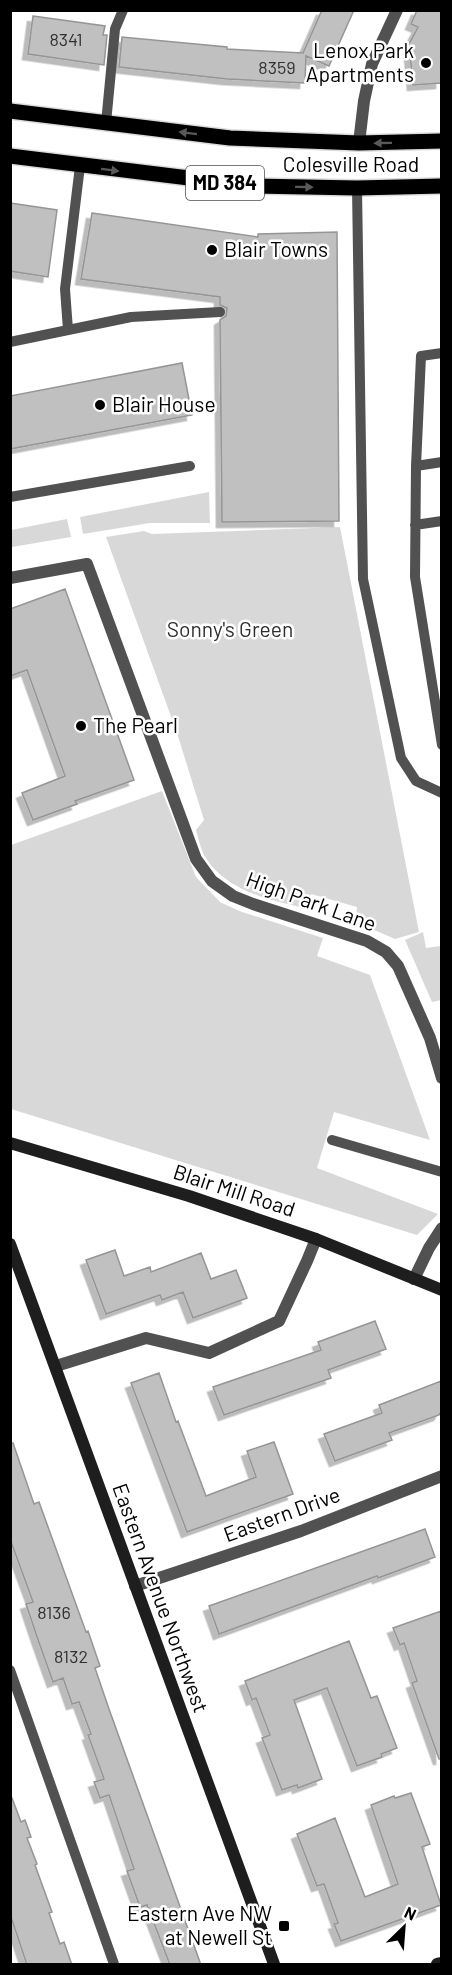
<svg xmlns="http://www.w3.org/2000/svg" width="452" height="1975" viewBox="0 0 452 1975" font-family="Barlow,sans-serif">
  <defs>
    <filter id="shadow"><feDropShadow dx="-5.5" dy="5.5" stdDeviation="0" flood-color="#0004"/></filter>
  </defs>
  <rect width="100%" height="100%" fill="#fff"/>
  <path fill="#d8d8d8" d="M209,492l1,31h-60l-67,11 -3,-17z
    M67,519l4,18 -59,10 -1,-17z
    M340,527l79,405 -24,7 -39,-17 1,-15 -46,-13 -6,14c-38,-8 -83,-19 -102,-55 -3,-7 -5,-16 -7,-23l8,-10 -27,-87 -71,-196 38,-6 8,3z
    M162,791l34,86 24,25 19,9 84,27 -6,18 53,19 60,165 -96,-28 -17,56 121,46 -21,21 -406,-126v-264z
    M423,932l3,16 15,-2v54l-9,2 -27,-62z"/>
  <path fill="#c0c0c0" stroke="#959595" stroke-width="1.5" filter="url(#shadow)" d="M322,10h32l-25,56 -23,-10 -1,27 -78,-4 -108,-12 3,-30 105,10v2l76,4z
    M417,10h24v73l-28,2 -4,-41 9,-17 -7,-3z
    M33,16l72,10 -2,9h4l-3,30 -76,-11z
    M10,203l47,7 -9,67 -38,-6z
    M92,213l166,24v-3l79,-2 2,289 -117,1 -2,-202 6,-4 1,-8 -7,-3v-8l-139,-18z
    M182,363l10,52 -182,34v-53z
    M65,589l69,191 -59,21 2,3 -44,16 -11,-27 43,-17 -38,-106 -17,6v-67z
    M115,1250l9,26 26,-9 1,5 50,-19 10,26 25,-9 11,28 -54,20 -10,-26 -21,8 -2,-5 -54,19 -20,-54z
    M375,1321l11,28 -58,21 3,8 -107,37 -11,-28 108,-37 -3,-8z
    M159,1373l17,49 2,-1 28,75 50,-19 -9,-26 27,-9 19,52 -106,38 -56,-149z
    M441,1381v31l-2,3 -50,18 3,7 -57,21 -11,-27 58,-21 -3,-8z
    M13,1443l21,61 5,-2 47,130 2,-1 12,35 -5,2 14,41 92,256h-31l-23,-60 -7,2 -13,-36 7,-2 -25,-74 -9,3 -6,-16 10,-3 -16,-44 3,-1 -12,-32 -7,2 -9,-26 -10,4 -16,-45 -11,-33 7,-2 -23,-63v-95z
    M425,1529l10,28 -57,21 -1,-2 -158,58 -10,-28z
    M441,1611v148h-2l-27,-76 5,-2 -13,-38 -4,2 -7,-17z
    M349,1641l22,57 6,-2 20,52 -16,6 1,3 -25,9 -30,-78 -33,12 28,79 -24,9 -1,-3 -15,5 -20,-52 8,-3 -14,-37 -4,2 -7,-19z
    M411,1793l19,51 -8,3 19,58 -100,36 -7,-17 4,-1 -14,-39 -7,2 -20,-52 38,-16 30,79 33,-13 -27,-79 23,-9 1,2z
    M10,1798h2l9,24 4,-2 6,17 -4,1 10,26 -2,1 17,47 -3,1 11,31 4,-2 8,23h-45l-17,-51z"/>
  <g fill="none" stroke-linecap="round" stroke-linejoin="round">
    <defs>
      <path id="primary" d="M10,111l220,27 129,5 83,-2
        M10,156l244,30 103,2 85,-2"/>
    </defs>
    <use href="#primary" stroke="#dbdbdb" stroke-width="18"/>
    <path stroke="#515151" stroke-width="10" d="M106,123l9,-94 8,-19
      M357,188l6,391 38,179 15,23 26,12
      M68,330l-3,-41 15,-123
      M10,342l121,-25 89,-5
      M442,353l-21,3 -5,110 -1,111 27,168
      M416,466l26,-4
      M10,497l180,-31
      M415,525l27,-4
      M332,1140l110,32
      M10,1670l104,294"/>
    <path stroke="#515151" stroke-width="12" d="M359,143l5,-42 8,-37 25,-54
      M10,578l77,-14 109,295 16,22 21,15 20,8 114,37 19,11 12,14 32,72 12,40
      M414,1279l15,-31 13,-20
      M56,1366l90,-28 63,15 70,-32 28,-60 9,-22
      M135,1586l166,-55 141,-55"/>
    <path stroke="#1e1e1e" stroke-width="12" d="M10,1143l179,53 127,43 126,51
      M10,1244l264,720
      M437,1964l5,-1"/>
    <use href="#primary" stroke="#000" stroke-width="15"/>
  </g>
  <defs><path id="oneway-solid" d="M-6-.8H1V-3.2L6.5 0L1 3.2V.8H-6Z" transform="scale(1.5)"/></defs>
  <g fill="#595959">
    <use href="#oneway-solid" transform="translate(188 133) rotate(-173)"/>
    <use href="#oneway-solid" transform="translate(383 143) rotate(179)"/>
    <use href="#oneway-solid" transform="translate(110 170) rotate(7)"/>
    <use href="#oneway-solid" transform="translate(304 187) rotate(1)"/>
  </g>
  <g fill="#000" stroke="#fff" stroke-width="2">
    <circle cx="426" cy="63" r="6"/>
    <circle cx="212" cy="250" r="6"/>
    <circle cx="100" cy="405" r="6"/>
    <circle cx="81" cy="726" r="6"/>
    <rect x="278" y="1920" width="12" height="12" rx="3"/>
  </g>
  <g text-anchor="middle" stroke-width="5" stroke-linejoin="round" paint-order="stroke">
    <g font-size="18" fill="#303030">
      <text x="66" y="46">8341</text>
      <text x="277" y="74">8359</text>
      <text x="54" y="1619">8136</text>
      <text x="71" y="1663">8132</text>
    </g>
    <rect fill="#fff" stroke="#4c4c4c" stroke-width="1.5" x="186" y="166" width="78" height="34" rx="4.5"/>
    <g font-size="20" font-weight="bold" fill="#000">
      <text x="225" y="190">MD 384</text>
    </g>
    <g font-size="21" fill="#000" stroke="#fff" text-anchor="start">
      <text x="414" y="58" text-anchor="end">Lenox Park<tspan x="414" dy="24">Apartments</tspan></text>
      <text x="224" y="257">Blair Towns</text>
      <text x="112" y="412">Blair House</text>
      <text x="93" y="733">The Pearl</text>
      <text x="272" y="1921" text-anchor="end">Eastern Ave NW<tspan x="272" dy="24">at Newell St</tspan></text>
    </g>
    <g font-size="21" fill="#000" stroke="#fff">
      <text x="351" y="172">Colesville Road</text>
      <text transform="translate(311 902) rotate(20)" y="7">High Park Lane</text>
      <text transform="translate(234 1191) rotate(18)" y="7">Blair Mill Road</text>
      <text transform="translate(282 1515) rotate(-20)" y="7">Eastern Drive</text>
      <text transform="translate(160 1598) rotate(70)" y="7">Eastern Avenue Northwest</text>
    </g>
    <g font-size="21" fill="#2f2f2f" stroke="#fff">
      <text x="230" y="637">Sonny's Green</text>
    </g>
  </g>
  <rect width="452" height="1975" fill="none" stroke="#000000" stroke-width="24"/>
  <g transform="translate(404 1927) rotate(25)" stroke="#ffffff" stroke-width="4.5" paint-order="stroke">
  <path d="M0-4.5L10 22L0 15L-10 22Z" fill="#000000"/>
  <text y="-9" font-size="16" font-weight="bold" text-anchor="middle" fill="#000000">N</text>
  </g>
</svg>
